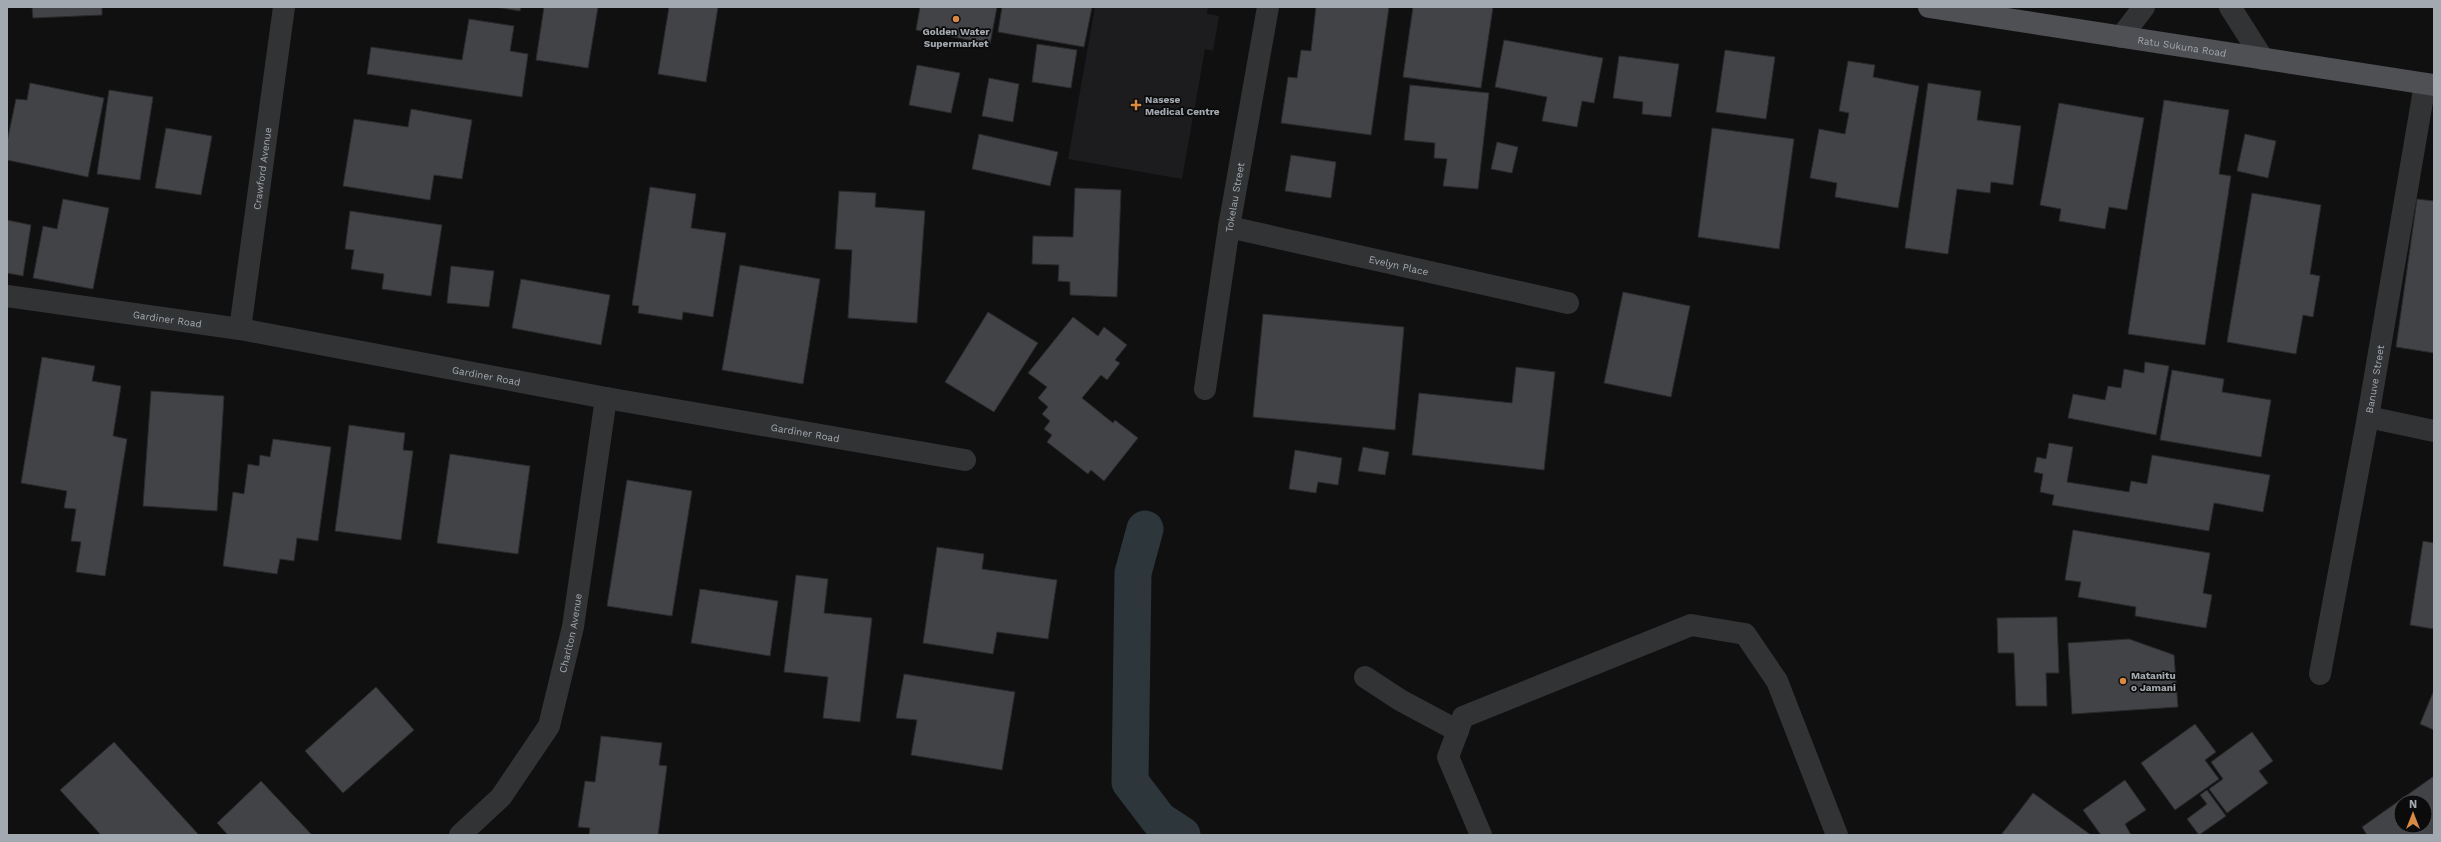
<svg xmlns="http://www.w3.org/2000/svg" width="2441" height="842" viewBox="0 0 2441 842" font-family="'Work Sans',sans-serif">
  <rect width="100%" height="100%" fill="#101011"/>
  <path fill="#1c1c1e" d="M1095,7h113l-1,7 12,2 -6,35 -8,-2 -23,130 -114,-20z"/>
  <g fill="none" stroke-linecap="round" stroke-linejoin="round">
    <path stroke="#2d363a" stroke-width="37" d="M1145,529l-12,44 -3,209 29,38 23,15"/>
  </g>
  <path fill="#424346" stroke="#2a2a2d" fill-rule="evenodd" d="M32,7h70v8l-69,3z
    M495,7h26l-1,4z
    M544,7h54l-10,61 -52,-8z
    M669,7h49l-12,75 -48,-8z
    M920,7h77l-7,37 -74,-14z
    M1002,7h90l-8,40 -86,-15z
    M1316,7h73l-18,128 -90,-12 7,-46 9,1 4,-28 10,1z
    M1413,7h80l-12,81 -78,-11z
    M469,19l45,7 -4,25 18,3 -6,43 -155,-23 4,-27 91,13z
    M1504,40l99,18 -9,45 -12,-2 -5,26 -35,-6 5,-24 -52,-10z
    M1037,44l40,6 -6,38 -39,-6z
    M1725,50l50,7 -9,62 -50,-7z
    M1619,56l60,8 -8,53 -29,-3 1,-12 -30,-4z
    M1848,61l27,4 -2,12 46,9 -21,122 -63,-11 2,-14 -27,-5 9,-49 26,5 4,-21 -10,-2z
    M917,65l43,8 -9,40 -42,-8z
    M989,78l30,6 -6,38 -31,-6z
    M30,83l74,15 -16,79 -81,-17v-18l9,-43 11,1z
    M1928,83l53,8 -4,29 44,6 -8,59 -22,-3 -1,11 -33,-4 -9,65 -43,-6z
    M1410,85l79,8 -11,96 -35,-3 4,-27 -13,-1 1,-15 -31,-3z
    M109,90l44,7 -13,83 -43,-6z
    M2164,100l65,10 -10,64 12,2 -26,169 -77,-11z
    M2059,103l85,15 -17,92 -18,-3 -4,22 -46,-8 2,-12 -21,-4z
    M411,109l61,11 -10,59 -28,-4 -4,25 -87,-14 11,-67 54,8z
    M166,128l46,8 -11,59 -46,-7z
    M1712,128l82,11 -15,110 -81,-12z
    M979,134l79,18 -8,34 -78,-17z
    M2245,134l31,7 -8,37 -31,-7z
    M1497,142l21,5 -6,26 -21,-4z
    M1291,155l45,7 -5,36 -46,-7z
    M650,187l46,7 -5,34 35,5 -13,84 -30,-5 -1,8 -44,-7 1,-7 -7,-1z
    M1075,188l46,2 -4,107 -47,-2v-13l-12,-1 1,-16 -27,-1 1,-28 40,1z
    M839,191l37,2 -1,14 50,4 -8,112 -69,-5 4,-68 -17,-1z
    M2252,193l69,12 -11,69 10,2 -7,41 -10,-2 -7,39 -69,-12z
    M63,199l46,9 -16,81 -60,-11 10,-52 14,3z
    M2417,199l17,2v152l-38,-6z
    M350,211l92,14 -11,71 -49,-7 2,-15 -33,-5 3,-19 -9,-1z
    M7,220l24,5 -8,51 -16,-3z
    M740,265l80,14 -17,105 -81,-14z
    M451,266l43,5 -5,36 -42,-4z
    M521,279l89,16 -9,50 -89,-17z
    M1623,292l67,14 -19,91 -67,-14z
    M988,312l50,31 -44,69 -49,-30z
    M1263,314l141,13 -9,103 -142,-13z
    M1073,317l25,19 6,-9 23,18 -12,15 5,3 -13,17 -6,-5 -19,23 31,25 2,-3 23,18 -34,43 -13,-11 -3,4 -41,-32 5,-7 -8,-6 6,-8 -8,-7 6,-7 -10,-9 9,-11 -19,-14z
    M42,357l53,9 -3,15 29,5 -8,50 14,3 -22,137 -29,-4 5,-30 -10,-1 5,-32 -12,-1 3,-17 -46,-8z
    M2145,362l24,4 -13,69 -88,-17 5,-24 32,6 3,-14 13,2 3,-19 20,4z
    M1516,367l39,5 -11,98 -132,-15 7,-62 93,10z
    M2172,370l52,9 -2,13 49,8 -10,57 -101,-17z
    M151,391l73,5 -7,115 -74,-5z
    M349,425l56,8 -2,17 10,1 -12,89 -66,-9z
    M273,439l58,8 -13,94 -21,-3 -3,23 -14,-2 -3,15 -54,-8 10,-74 11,2 4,-30 11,2 1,-11 10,2z
    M2049,443l24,4 -6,35 62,10 2,-11 16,3 5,-29 118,20 -7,37 -49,-9 -5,28 -157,-26 2,-10 -14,-3 3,-18 -9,-2 3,-15 9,2z
    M1363,447l26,5 -4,23 -27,-4z
    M1295,450l47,8 -4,27 -20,-3 -2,11 -27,-4z
    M450,454l80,12 -12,88 -81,-11z
    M627,480l65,11 -20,125 -65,-10z
    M2073,530l137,23 -7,40 9,2 -6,33 -71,-12 1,-9 -58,-10 3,-15 -16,-2z
    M2423,541l11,2v86l-24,-4z
    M937,547l47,7 -2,15 75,11 -9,59 -51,-7 -4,22 -70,-11z
    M796,575l32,4 -4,34 48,5 -12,104 -37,-4 5,-41 -44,-5z
    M700,589l78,12 -8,55 -79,-13z
    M2057,617l2,56h-13l1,33h-31l-2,-53h-16l-1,-35z
    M2129,639l45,16 4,52 -106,7 -4,-71z
    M904,674l111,18 -13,78 -91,-15 6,-35 -21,-2z
    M376,687l38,43 -71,63 -38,-42z
    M2434,690v40l-14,-6z
    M2195,724l21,28 -11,8 14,19 -44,31 -34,-47z
    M2252,732l21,29 -14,10 9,12 -41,30 -18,-24 14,-10 -12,-17z
    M601,736l61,7 -3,22 8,1 -9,69h-69l1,-7 -12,-1 7,-46 10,1z
    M114,742l85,93h-98l-41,-45z
    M2434,776v59h-67l-5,-8zM2401,802h24v24h-24z
    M2125,780l21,30 -21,14 6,11h-30l-18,-25z
    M261,781l51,54h-84l-11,-12z
    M2207,790l19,26 -27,19 -12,-16 20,-15 -7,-9z
    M2033,793l58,42h-90z"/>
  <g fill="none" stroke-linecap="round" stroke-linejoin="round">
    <g stroke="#313335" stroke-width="22">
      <path d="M2230,7l33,52"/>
      <path d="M2121,37l23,-30"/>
      <path id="s1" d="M1229,227l339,76"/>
      <path id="s2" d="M7,296l233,33 366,69 359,62"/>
      <path id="s3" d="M240,329l44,-322"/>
      <path id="s4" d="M1205,389l24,-162 39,-220"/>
      <path d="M2368,417l66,14"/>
      <path id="s5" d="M2320,674l48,-257 57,-333"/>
      <path d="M1365,677l35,23 58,31"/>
      <path id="s6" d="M460,835l41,-38 48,-71 24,-99 33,-229"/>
      <path d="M1481,835l-33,-78 15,-40 228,-92 54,9 32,47 60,154"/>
    </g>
    <path stroke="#4e5054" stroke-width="22" id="s7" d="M1929,7l505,78"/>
  </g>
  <g fill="#d98940" stroke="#0b0b0c" stroke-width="1.5">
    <circle cx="956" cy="19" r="4"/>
    <path d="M1134 99h4v4h4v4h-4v4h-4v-4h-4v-4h4z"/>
    <circle cx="2123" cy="681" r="4"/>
  </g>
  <g text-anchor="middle" stroke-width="3.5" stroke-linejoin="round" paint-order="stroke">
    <g font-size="10" font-weight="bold" fill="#a3a9b0" stroke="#0b0b0c" text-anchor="start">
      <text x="956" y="35" text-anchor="middle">Golden Water<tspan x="956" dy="12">Supermarket</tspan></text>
      <text x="1145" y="103">Nasese<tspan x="1145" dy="12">Medical Centre</tspan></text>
      <text x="2131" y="679">Matanitu<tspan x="2131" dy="12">o Jamani</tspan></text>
    </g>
    <g font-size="10" fill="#a3a9b0" stroke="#0b0b0c">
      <text dy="4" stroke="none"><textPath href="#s7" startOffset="256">Ratu Sukuna Road</textPath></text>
      <text dy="4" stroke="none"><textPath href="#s3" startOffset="162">Crawford Avenue</textPath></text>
      <text dy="4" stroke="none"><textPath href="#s4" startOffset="194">Tokelau Street</textPath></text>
      <text dy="4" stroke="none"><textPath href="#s1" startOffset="174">Evelyn Place</textPath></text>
      <text dy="4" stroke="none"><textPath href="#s2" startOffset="162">Gardiner Road</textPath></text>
      <text dy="4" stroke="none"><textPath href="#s2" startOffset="486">Gardiner Road</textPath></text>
      <text dy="4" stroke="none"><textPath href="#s5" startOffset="300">Banuve Street</textPath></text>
      <text dy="4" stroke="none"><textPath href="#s2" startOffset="810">Gardiner Road</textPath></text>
      <text dy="4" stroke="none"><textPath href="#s6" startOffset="237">Charlton Avenue</textPath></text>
    </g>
  </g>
  <rect width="2441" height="842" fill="none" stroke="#a3a9b0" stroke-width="16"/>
  <g transform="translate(2413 814)"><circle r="19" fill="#0b0b0c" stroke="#484a4e"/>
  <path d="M0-3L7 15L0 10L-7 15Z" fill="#d98940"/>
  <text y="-6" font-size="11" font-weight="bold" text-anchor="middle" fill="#a3a9b0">N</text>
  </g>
</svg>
